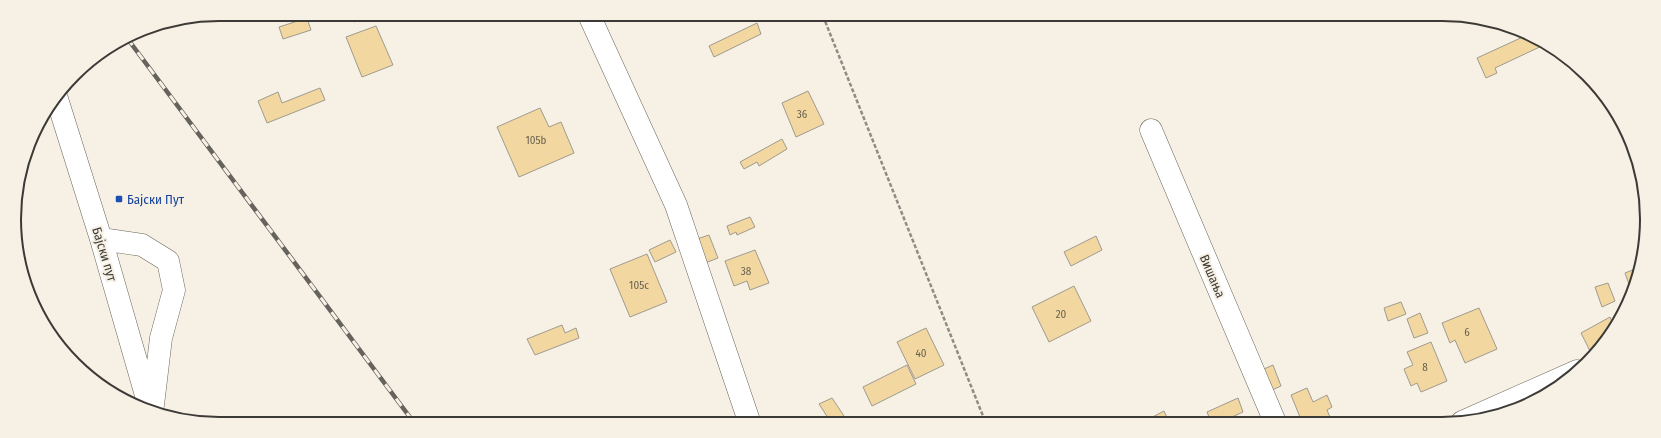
<svg xmlns="http://www.w3.org/2000/svg" width="1661" height="438" viewBox="0 0 1661 438" font-family="'Fira Sans Condensed',sans-serif">
  <rect width="100%" height="100%" fill="#f6f0e5"/>
  <path fill="#f2d8a0" stroke="#9f9a8f" d="M351,14h20l-17,8z
    M307,18l4,12 -28,9 -4,-12z
    M757,23l4,11 -47,23 -5,-11z
    M376,26l17,39 -31,12 -16,-40z
    M1525,36l21,8 -51,24 2,5 -11,5 -9,-20z
    M320,88l5,12 -58,23 -9,-22 20,-9 4,11z
    M808,91l16,33 -28,13 -14,-34z
    M540,108l9,19 12,-5 13,31 -55,24 -22,-50z
    M782,139l5,10 -28,17 -2,-4 -13,7 -4,-7z
    M750,217l5,10 -18,8 -1,-3 -6,3 -3,-9z
    M709,235l9,23 -18,7 -9,-24z
    M1096,236l6,14 -31,16 -7,-14z
    M670,240l6,12 -21,10 -6,-12z
    M755,250l14,33 -19,7 -3,-9 -13,5 -9,-25z
    M647,254l20,48 -37,15 -20,-48z
    M1640,267l-11,33 -3,-8 5,-2 -6,-17z
    M1608,283l7,18 -13,6 -7,-20z
    M1074,286l17,35 -42,21 -17,-35z
    M1401,302l5,12 -18,7 -4,-13z
    M1479,308l18,41 -32,14 -10,-23 -5,3 -8,-20z
    M1420,313l8,20 -14,5 -7,-19z
    M1610,317l4,9 -14,20 -10,5 -9,-18z
    M562,325l3,8 11,-5 3,10 -44,17 -8,-16z
    M926,328l18,37 -29,14 -18,-37z
    M1431,342l16,39 -26,11 -4,-9 -6,3 -7,-17 9,-4 -6,-13z
    M907,365l9,19 -44,22 -9,-19z
    M1273,365l8,21 -9,4 -8,-21z
    M1307,388l6,14 14,-7 5,12 -5,3 5,12h-30l-11,-27z
    M832,398l14,21 -4,2h-12l-11,-17z
    M1238,398l5,14 -22,10h-10l-4,-10z
    M1164,411l5,11h-26z"/>
  <g fill="none" stroke-linecap="round" stroke-linejoin="round">
    <defs>
      <path id="minor" d="M589,15l87,190 73,216
        M57,99l44,140 49,170
        M1151,130l124,292
        M101,239l41,6 26,16 6,29 -13,48 -8,67
        M1462,422l115,-51"/>
    </defs>
    <use href="#minor" stroke="#6a655b" stroke-width="23"/>
    <path stroke="#908c85" stroke-width="2.5" stroke-dasharray="4 2" stroke-linecap="butt" d="M823,16l162,405"/>
    <use href="#minor" stroke="#fff" stroke-width="22"/>
    <defs>
      <path id="rail" d="M127,38l285,382"/>
    </defs>
    <use href="#rail" stroke="#66635e" stroke-width="4.5"/>
    <use href="#rail" stroke="#f6f0e5" stroke-width="3" stroke-dasharray="9" stroke-linecap="butt"/>
  </g>
  <rect fill="#1a4fb4" stroke="#f6f0e5" stroke-width="1.5" x="115" y="195" width="8" height="8" rx="2"/>
  <g text-anchor="middle" stroke-width="4" stroke-linejoin="round" paint-order="stroke">
    <g font-size="11" fill="#6a6250">
      <text x="802" y="118">36</text>
      <text x="536" y="144">105b</text>
      <text x="746" y="275">38</text>
      <text x="639" y="289">105c</text>
      <text x="1061" y="318">20</text>
      <text x="1467" y="336">6</text>
      <text x="921" y="357">40</text>
      <text x="1425" y="371">8</text>
    </g>
    <g font-size="13" fill="#164399" stroke="#f6f0e5" text-anchor="start">
      <text x="127" y="204">Бајски Пут</text>
    </g>
    <g font-size="13" fill="#3c3a36" stroke="#f6f0e5">
      <text transform="translate(105 254) rotate(73)" y="5">Бајски пут</text>
      <text transform="translate(1213 276) rotate(67)" y="5">Вишања</text>
    </g>
  </g>
  <path d="M0 0H1661V438H0ZM219 21H1442A198 198 0 0 1 1640 219V219A198 198 0 0 1 1442 417H219A198 198 0 0 1 21 219V219A198 198 0 0 1 219 21Z" fill="#f6f0e5" fill-rule="evenodd"/>
  <path fill="none" stroke="#3c3a36" stroke-width="2" d="M219 21H1442A198 198 0 0 1 1640 219V219A198 198 0 0 1 1442 417H219A198 198 0 0 1 21 219V219A198 198 0 0 1 219 21Z"/>
</svg>
